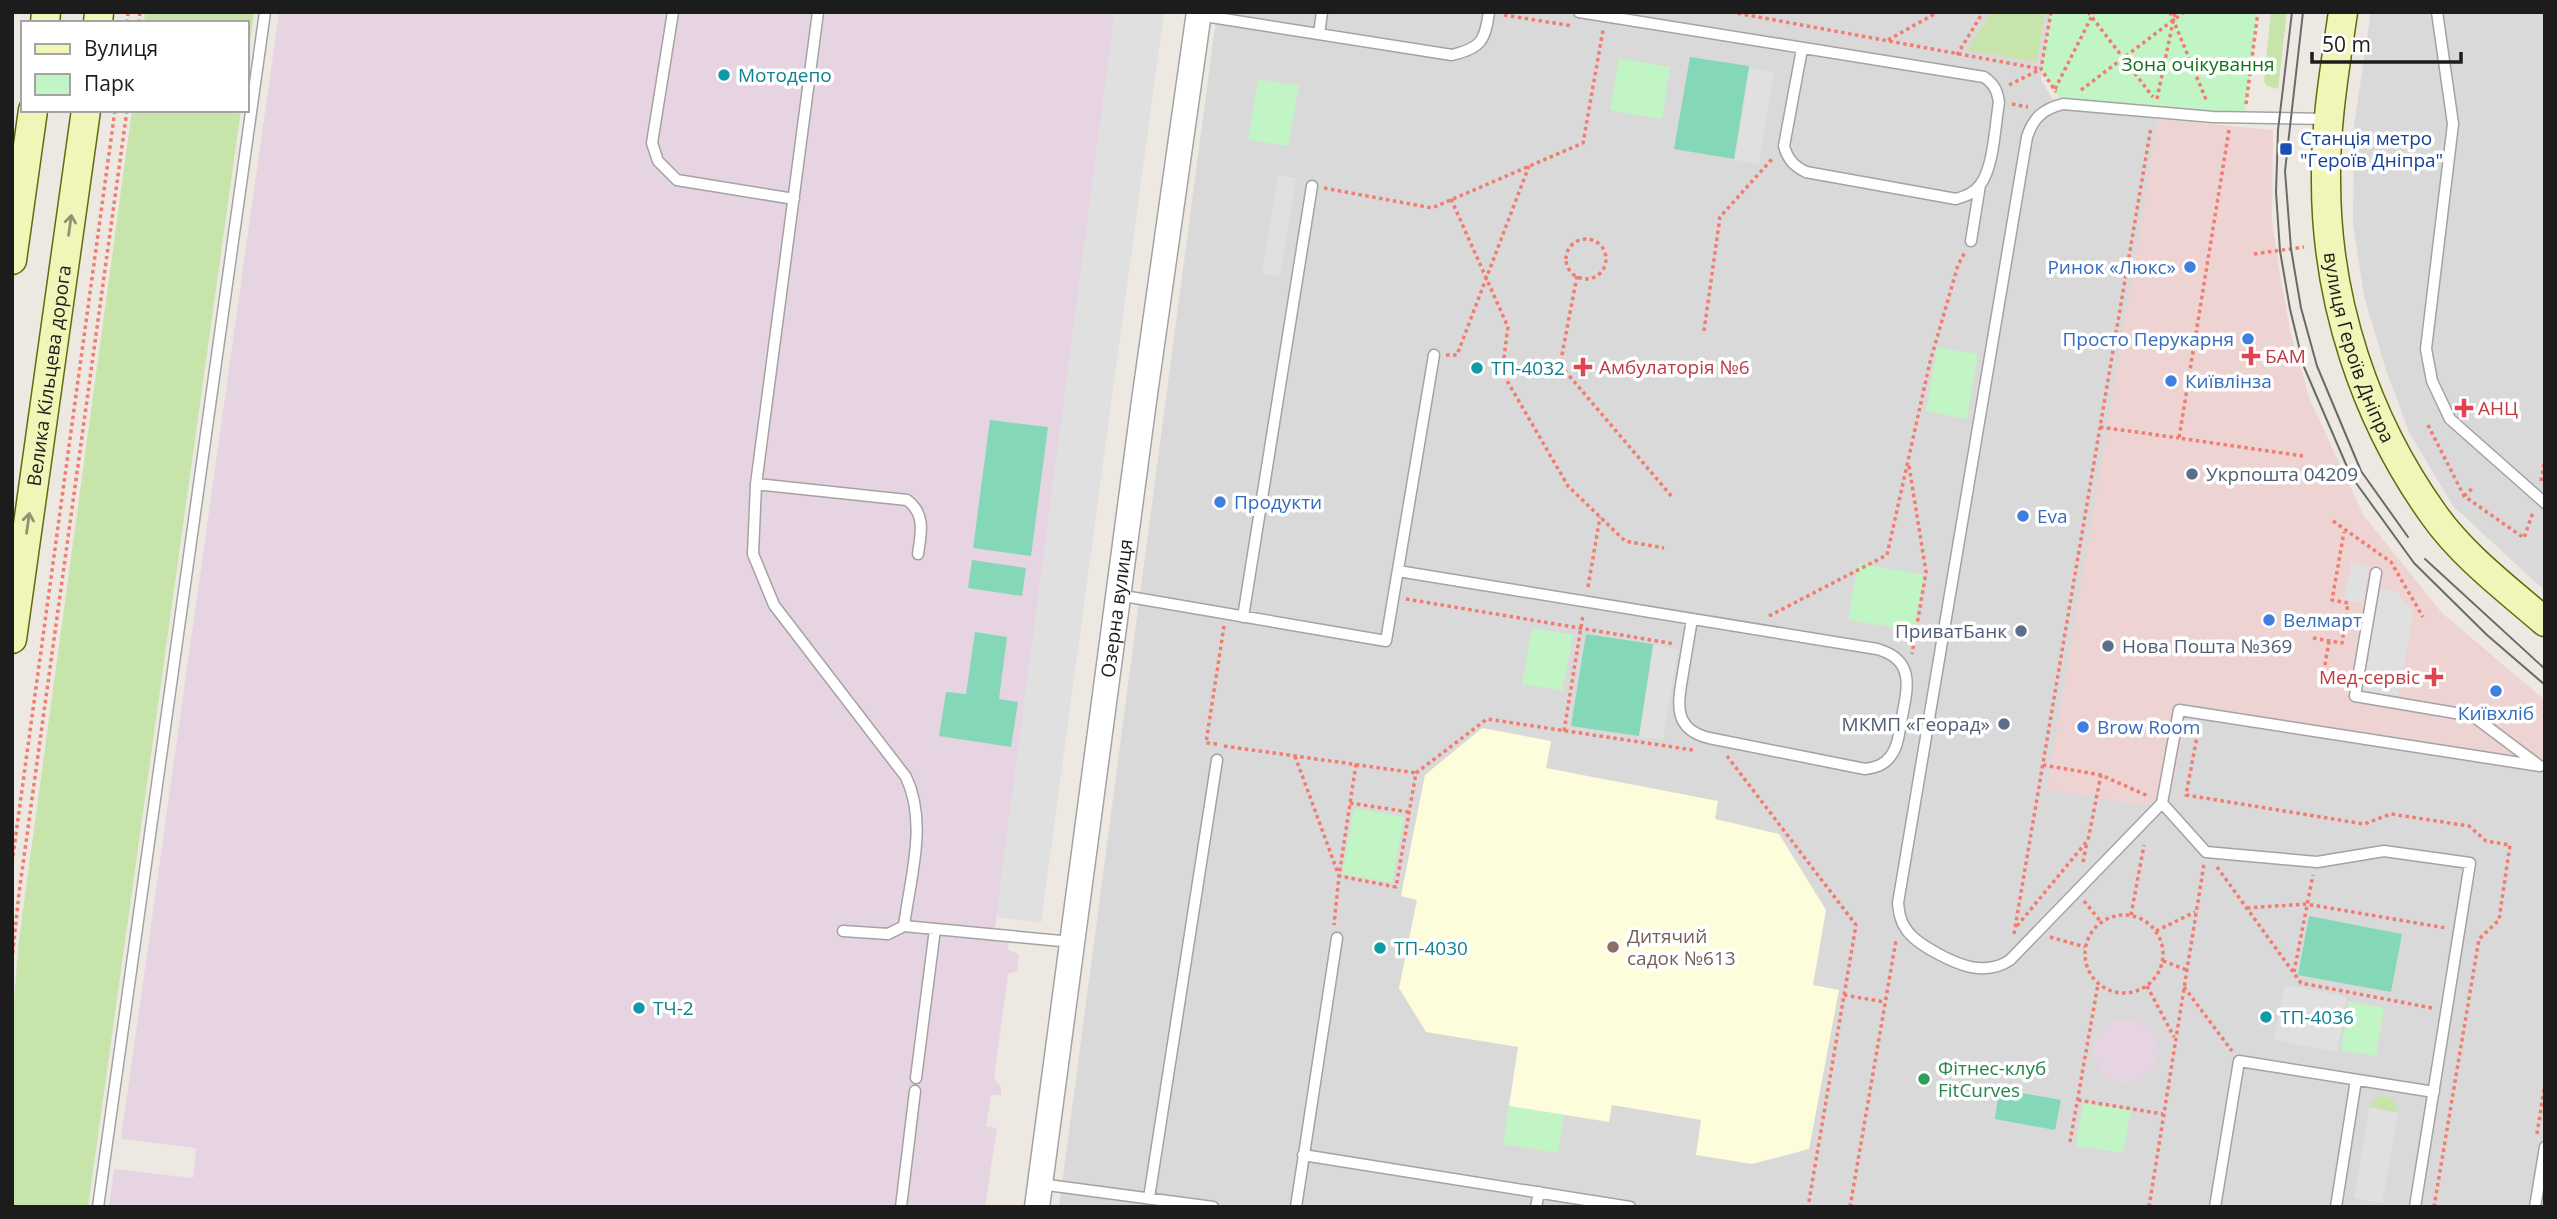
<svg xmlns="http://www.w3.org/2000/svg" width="2557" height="1219" viewBox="0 0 2557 1219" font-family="'Open Sans',sans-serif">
  <rect width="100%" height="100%" fill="#ede9e2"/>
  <path fill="#dad9d9" d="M1217,12h836l-12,68 18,29 99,10 -48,302 76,297 354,52 5,-5v442h-1486z
    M2371,12h174v579l-92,-85 -44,-74 -24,-65 -21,-71 -11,-72 1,-99z"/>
  <path fill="#edd3d2" d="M2158,119l115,11 -1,90 6,42 12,69 20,69 54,116 78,97 103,87v65l-5,5 -353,-52 -16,78 -28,10 -96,-17z"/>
  <path fill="#e6d4e2" d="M279,12h836l-121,925 15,2 -1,11 11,4 -2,17 -9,3 -14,104 7,9v8h-10l-5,31 11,2 -12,78 -876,1 5,-38 79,9 3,-30 -75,-9z
    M2094 1051a32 32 0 1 1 64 0a32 32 0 1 1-64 0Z"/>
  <path fill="#fdfddb" d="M1482,728l69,13 -5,27 172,33 -3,18 64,15 47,76 -13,75 26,5 -30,159 -57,15 -56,-9 5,-35 -89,-15 -3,17 -100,-16 9,-59 -92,-15 -27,-44 18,-88 -16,-4 24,-121z"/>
  <path fill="#c7e5aa" d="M145,12h109l-7,54v-43h-103z
    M1991,12h54l-8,50 -69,-12z
    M2271,12h16l-9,77 -11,-3 -3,-5z
    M132,110h109l-153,1097h-76v-183l7,-85z
    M2382,1095l12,5 4,13 -29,-6 5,-8z"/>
  <path fill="#c1f5c5" d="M2051,12h207l-14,106 -181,-14 -22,-35z
    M1619,58l51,9 -8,52 -52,-9z
    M1258,79l41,7 -11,60 -40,-6z
    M1937,347l41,7 -11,65 -41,-8z
    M1858,563l66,12 -10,56 -66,-11z
    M1532,628l41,7 -11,56 -40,-7z
    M1354,808l50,9 -12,66 -50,-9z
    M2349,1002l35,6 -8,48 -35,-6z
    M2083,1103l48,7 -8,43 -47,-7z
    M1509,1106l55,9 -6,38 -55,-9z"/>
  <path fill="#84d8b7" d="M1690,57l59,9 -15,93 -60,-10z
    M990,420l58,7 -17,129 -58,-8z
    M972,560l54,8 -4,28 -54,-8z
    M975,632l32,5 -8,62 19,3 -7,45 -72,-11 7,-44 20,2z
    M1586,634l67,10 -14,92 -68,-10z
    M2309,916l93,18 -11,58 -93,-17z
    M1999,1089l62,11 -6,30 -60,-11z"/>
  <path fill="#e0e0e0" d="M1115,12h49l-123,911 -45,-6z
    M1750,68l24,4 -15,92 -24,-4z
    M1278,175l18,3 -16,99 -18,-3z
    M2351,562l18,4 -6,37 -19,-4z
    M2380,589l16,2 17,21 -14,84 -36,-6z
    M1654,645l24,4 -15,91 -24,-3z
    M2285,985l62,12 -10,55 -63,-12z
    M2369,1107l29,6 -16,90 -28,-5z"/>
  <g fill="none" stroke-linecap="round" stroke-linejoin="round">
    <defs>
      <path id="service" d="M673,12l-21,131 6,18 19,19 117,19
        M818,12l-62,472 -3,70 21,51 132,172c22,46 4,101 -2,149
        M1579,12l405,65c10,7 13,13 15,25 -4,23 -5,65 -19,83 -6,8 -14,11 -24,14l-150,-27c-12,-6 -18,-12 -22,-26l18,-97
        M2437,12l16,112 -27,225 6,32 18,38 95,84
        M1198,15l254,40c29,-7 33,-14 37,-43
        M1319,34l3,-22
        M2329,119l-116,-2 -150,-13c-20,5 -30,14 -36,33l-129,766c1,9 2,18 8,26 10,16 53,38 72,39 12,1 22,-1 32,-8l152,-157 17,-93 361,56
        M1971,241l9,-56
        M756,484l151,16c19,14 14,33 11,54
        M1398,571l479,78c40,11 30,41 24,73 -2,12 -3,26 -12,36 -6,8 -15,10 -24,11l-156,-31c-37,-9 -31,-35 -26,-65 3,-18 6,-36 9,-54
        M2376,573l-21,123 118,20 64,48
        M1118,595l268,46 48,-286
        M1243,617l69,-431
        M2162,803l44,49 111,10 67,-11 86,12 -55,344
        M843,931l45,3 16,-8 168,16
        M916,1078l19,-149
        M1303,1155l327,52
        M1040,1184l173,23
        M1149,1198l68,-438
        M98,1207l167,-1195
        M901,1207l14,-116
        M1296,1207l41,-269
        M1536,1207l3,-15
        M2215,1207l24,-146 195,31
        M2336,1207l20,-127
        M2535,1207l10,-60"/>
      <g id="tertiary">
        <path id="s1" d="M1037,1207l107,-806 55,-389"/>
      </g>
      <g id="secondary">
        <path id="s2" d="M2343,12c-8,56 -18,113 -17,169 0,119 39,238 108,334 29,41 73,74 111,107"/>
        <path d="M45,23l1,-11"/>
        <path d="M98,23l1,-11"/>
        <path d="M12,260l21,-150"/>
        <path id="s3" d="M12,639l74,-529"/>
      </g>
    </defs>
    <use href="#service" stroke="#a3a3a3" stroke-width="13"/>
    <use href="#tertiary" stroke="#a3a3a3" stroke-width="27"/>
    <use href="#secondary" stroke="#616b0b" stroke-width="31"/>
    <path stroke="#f17c6f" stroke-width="3.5" stroke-dasharray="3.5 3.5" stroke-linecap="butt" d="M1731,12l310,57
      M2051,12l-10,57 15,23
      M2088,12l65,85
      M2170,12l37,90
      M12,14v-2
      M1504,15l69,11
      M127,23l1,-11
      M139,23l1,-11
      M1888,40l50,-28
      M1957,55l26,-43
      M2009,85l30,-15
      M2055,89l39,-77
      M2081,90l103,-78
      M2157,99l18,-87
      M2012,104l16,3
      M2246,104l12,-92
      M2229,130l-50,308 124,18
      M1324,188l108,20 151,-65 20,-113
      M1451,199l57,128 -6,45 66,114 57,55 39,7
      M1566 259a20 20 0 1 1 40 0a20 20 0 1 1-40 0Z
      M2254,254l50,-7
      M1577,276l-17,89 113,133
      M1704,331l16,-114 53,-59
      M1446,355h11l72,-189
      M2428,425l36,71 60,42 9,-26
      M2100,427l79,11
      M1909,466l17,106 -14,82
      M2541,481l4,-22
      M2464,496l10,-9
      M2333,521l58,41 32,55
      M1588,587l12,-70
      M1406,599l269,45
      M1769,616l118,-61 43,-193 28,-97 7,-13
      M2313,638l29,5 6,-40 -16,-3 12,-68
      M2329,641l-6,35 22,4
      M2199,726l-13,69 178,29 27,-10 78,12 17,15 24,4 -11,75 -20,19 -45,268
      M1564,731l19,-116
      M1217,744l-11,-1 18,-117
      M1224,746l192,27
      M1295,756l44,120 -5,49
      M1727,756l129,169 -48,282
      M1356,764l-17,112 57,11 20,-114 71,-54 206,31
      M2043,765l58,10 47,21
      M1350,803l59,9
      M2083,862l4,-20
      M12,863l103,-753
      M2217,867l84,116 131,25
      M2084,901l17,21
      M2247,908l59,-4 140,24
      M2085 954a39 39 0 1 1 78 0a39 39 0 1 1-78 0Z
      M2131,915l13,-70
      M2017,926l71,-86 13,-65
      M2156,931l39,-19
      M2014,934l137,-807
      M2050,937l35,10
      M12,960l7,-67 108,-783
      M2163,961l24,9
      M2294,972l19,-97
      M2147,986l27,51
      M2184,987l48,64
      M1844,995l41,7
      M2078,1100l85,14
      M2537,1134l8,-50
      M2070,1142l28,-158
      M1850,1207l46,-267
      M2149,1207l55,-343"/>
    <use href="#service" stroke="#fff" stroke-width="10"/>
    <use href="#tertiary" stroke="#fff" stroke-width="24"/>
    <use href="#secondary" stroke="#f2f5b8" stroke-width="28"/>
    <path stroke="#6a6a6a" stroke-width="2" d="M2292,12l-14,118 -2,62 4,59 10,58 14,58 47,109 63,87 73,72 58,50
      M2303,12l-18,159 6,78 10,59 16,58 44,105 47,66
      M2425,559l120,110"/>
  </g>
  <defs><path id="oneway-shaft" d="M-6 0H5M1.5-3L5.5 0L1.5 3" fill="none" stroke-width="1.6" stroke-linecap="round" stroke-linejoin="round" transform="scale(1.75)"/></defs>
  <g stroke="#929372">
    <use href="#oneway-shaft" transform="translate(70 225) rotate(-82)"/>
    <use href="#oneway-shaft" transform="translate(28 523) rotate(-82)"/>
  </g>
  <g fill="#0f9aa8" stroke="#fff" stroke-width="2.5">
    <circle cx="724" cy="75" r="7"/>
    <circle cx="1477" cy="368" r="7"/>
    <circle cx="1380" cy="948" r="7"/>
    <circle cx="639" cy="1008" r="7"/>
    <circle cx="2266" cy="1017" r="7"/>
  </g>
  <rect fill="#1a4fb4" stroke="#fff" stroke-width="2.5" x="2279" y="142" width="14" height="14" rx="3.5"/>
  <g fill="#3f7fe0" stroke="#fff" stroke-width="2.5">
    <circle cx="2190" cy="267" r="7"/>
    <circle cx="2248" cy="339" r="7"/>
    <circle cx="2171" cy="381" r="7"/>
    <circle cx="1220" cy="502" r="7"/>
    <circle cx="2023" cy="516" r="7"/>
    <circle cx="2269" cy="620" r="7"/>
    <circle cx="2496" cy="691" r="7"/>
    <circle cx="2083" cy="727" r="7"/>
  </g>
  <g fill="#e0444e" stroke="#fff" stroke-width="2.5">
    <path d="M2247.5 345.5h7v7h7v7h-7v7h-7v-7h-7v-7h7z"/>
    <path d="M1579.5 356.5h7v7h7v7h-7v7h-7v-7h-7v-7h7z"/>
    <path d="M2460.5 397.5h7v7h7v7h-7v7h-7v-7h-7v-7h7z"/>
    <path d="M2430.5 666.5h7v7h7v7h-7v7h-7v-7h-7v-7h7z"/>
  </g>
  <g fill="#5c6f8a" stroke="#fff" stroke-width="2.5">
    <circle cx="2192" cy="474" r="7"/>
    <circle cx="2021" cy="631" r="7"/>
    <circle cx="2108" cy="646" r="7"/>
    <circle cx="2004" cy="724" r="7"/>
  </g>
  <circle fill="#8d6e63" stroke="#fff" stroke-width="2.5" cx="1613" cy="947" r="7"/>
  <circle fill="#2e9e5b" stroke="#fff" stroke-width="2.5" cx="1924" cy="1079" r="7"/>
  <g text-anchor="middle" stroke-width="7" stroke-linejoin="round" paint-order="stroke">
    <g font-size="19" fill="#127219" stroke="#fff">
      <text x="2198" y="71">Зона очікування</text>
    </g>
    <g font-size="19" fill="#0d838f" stroke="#fff" text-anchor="start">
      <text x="738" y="82">Мотодепо</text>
      <text x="1491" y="375">ТП-4032</text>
      <text x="1394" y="955">ТП-4030</text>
      <text x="653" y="1015">ТЧ-2</text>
      <text x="2280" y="1024">ТП-4036</text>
    </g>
    <g font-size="19" fill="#164399" stroke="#fff" text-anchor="start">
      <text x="2300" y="145">Станція метро<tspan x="2300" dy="22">"Героїв Дніпра"</tspan></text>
    </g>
    <g font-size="19" fill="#366cbe" stroke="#fff" text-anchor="start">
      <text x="2176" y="274" text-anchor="end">Ринок «Люкс»</text>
      <text x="2234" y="346" text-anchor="end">Просто Перукарня</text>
      <text x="2185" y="388">Київлінза</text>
      <text x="1234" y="509">Продукти</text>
      <text x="2037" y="523">Eva</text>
      <text x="2283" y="627">Велмарт</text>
      <text x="2496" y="720" text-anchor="middle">Київхліб</text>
      <text x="2097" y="734">Brow Room</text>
    </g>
    <g font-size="19" fill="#1c1c1c" stroke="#fff">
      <text dy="7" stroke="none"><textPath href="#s2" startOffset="341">вулиця Героїв Дніпра</textPath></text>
      <text dy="7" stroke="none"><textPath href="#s3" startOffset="266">Велика Кільцева дорога</textPath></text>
      <text dy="7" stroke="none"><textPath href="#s1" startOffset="604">Озерна вулиця</textPath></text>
    </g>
    <g font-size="19" fill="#be3a42" stroke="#fff" text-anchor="start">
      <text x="2265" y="363">БАМ</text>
      <text x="1599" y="374">Амбулаторія №6</text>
      <text x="2478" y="415">АНЦ</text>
      <text x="2420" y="684" text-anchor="end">Мед-сервіс</text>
    </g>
    <g font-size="19" fill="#4e5e75" stroke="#fff" text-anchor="start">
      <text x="2206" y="481">Укрпошта 04209</text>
      <text x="2007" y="638" text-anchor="end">ПриватБанк</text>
      <text x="2122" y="653">Нова Пошта №369</text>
      <text x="1990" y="731" text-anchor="end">МКМП «Георад»</text>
    </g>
    <g font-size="19" fill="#785e54" stroke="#fff" text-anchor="start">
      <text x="1627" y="943">Дитячий<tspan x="1627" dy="22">садок №613</tspan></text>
    </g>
    <g font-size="19" fill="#27864d" stroke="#fff" text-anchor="start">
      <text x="1938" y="1075">Фітнес-клуб<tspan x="1938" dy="22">FitCurves</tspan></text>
    </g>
  </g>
  <rect width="2557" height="1219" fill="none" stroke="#1c1c1c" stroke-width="28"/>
  <rect x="21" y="21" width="228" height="91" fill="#ffffff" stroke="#a4a4a4" stroke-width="2"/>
  <rect x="35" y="44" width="35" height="10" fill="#f2f5b8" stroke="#a4a4a4" stroke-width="2"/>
  <text x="84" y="56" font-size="21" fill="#1c1c1c">Вулиця</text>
  <rect x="35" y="74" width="35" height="21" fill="#c1f5c5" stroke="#a4a4a4" stroke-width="2"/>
  <text x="84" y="91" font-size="21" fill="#1c1c1c">Парк</text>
  <path d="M2312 52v10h149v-10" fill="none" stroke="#1c1c1c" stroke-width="3.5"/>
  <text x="2322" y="52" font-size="21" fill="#1c1c1c" stroke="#ffffff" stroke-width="5" paint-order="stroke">50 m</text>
</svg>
